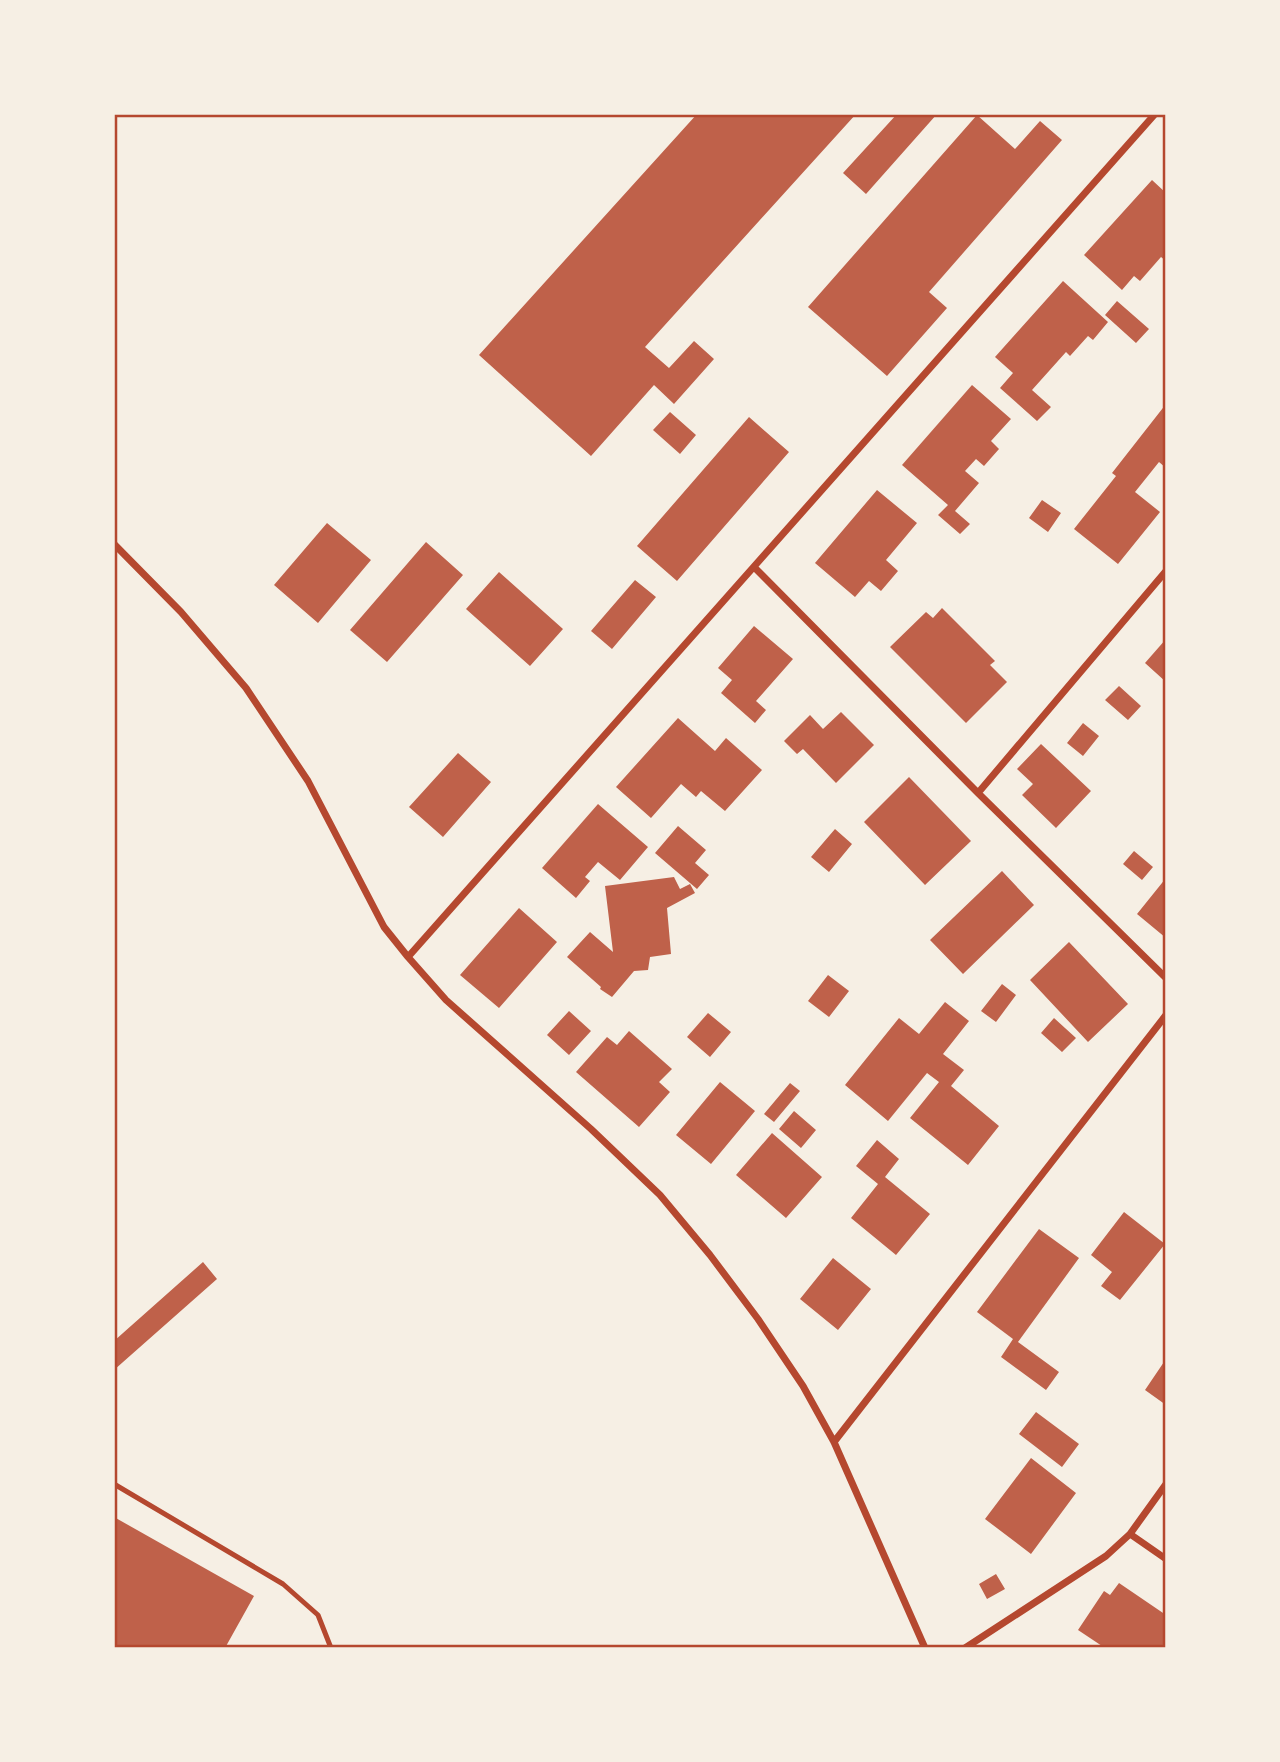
<svg xmlns="http://www.w3.org/2000/svg" width="1280" height="1762" viewBox="0 0 1280 1762" font-family="'Sofia Sans Condensed',sans-serif">
  <rect width="100%" height="100%" fill="#f6efe4"/>
  <path fill="#bf614a" d="M697,114h159l-211,233 24,21 25,-27 20,18 -40,45 -20,-19 -63,71 -112,-101z
    M897,114h40l-71,80 -23,-21z
    M977,115l38,34 25,-28 22,19 -133,152 18,16 -60,68 -79,-69z
    M1152,180l14,13v68l-5,-4 -21,24 -6,-5 -12,14 -38,-35z
    M1063,281l45,41 -15,18 -5,-4 -18,20 -4,-4 -34,38 19,17 -14,14 -37,-33 13,-15 -18,-16z
    M1117,301l32,28 -13,14 -31,-28z
    M972,385l39,34 -20,22 8,8 -15,17 -8,-7 -11,12 14,12 -24,28 15,13 -10,10 -22,-19 10,-10 -46,-40z
    M1166,404v64l-7,-6 -24,30 25,20 -42,52 -44,-35 42,-53 -4,-3z
    M670,412l26,23 -16,19 -27,-24z
    M749,417l40,35 -112,129 -40,-35z
    M877,490l40,33 -31,37 12,11 -17,20 -12,-10 -14,16 -40,-34z
    M1042,500l19,13 -13,19 -19,-14z
    M327,523l44,37 -53,63 -44,-38z
    M426,542l37,33 -76,87 -37,-32z
    M499,572l64,57 -33,37 -64,-57z
    M635,580l21,17 -44,52 -21,-18z
    M942,608l53,53 -5,4 17,17 -41,41 -76,-76 36,-35 7,6z
    M754,626l39,33 -37,42 10,9 -11,13 -34,-30 11,-13 -14,-12z
    M1166,639v43l-21,-19z
    M1119,686l22,20 -13,14 -23,-20z
    M841,712l33,33 -38,38 -33,-34 -6,5 -13,-13 26,-26 13,14z
    M678,718l37,33 11,-13 36,32 -37,41 -24,-20 -5,6 -15,-13 -30,34 -35,-31z
    M1083,723l16,13 -16,20 -16,-13z
    M1041,744l50,47 -35,37 -34,-33 11,-11 -16,-15z
    M458,753l33,29 -48,55 -34,-30z
    M909,777l62,64 -46,44 -61,-63z
    M598,804l50,43 -28,33 -22,-18 -13,15 5,4 -14,17 -34,-30z
    M678,826l28,24 -11,13 14,12 -12,14 -42,-36z
    M835,829l17,15 -23,28 -18,-15z
    M1134,851l19,16 -11,13 -19,-16z
    M1002,871l32,34 -71,69 -33,-34z
    M674,877l6,12 10,-5 5,9 -28,15 4,46 -21,3 -2,13 -14,1 -22,26 -12,-8 1,-2 -34,-30 23,-25 23,20 -8,-66z
    M1166,878v60l-29,-24z
    M519,908l38,34 -58,66 -39,-33z
    M1069,942l59,62 -40,38 -58,-62z
    M828,975l21,16 -20,26 -21,-16z
    M1002,984l14,11 -20,27 -15,-11z
    M945,1002l24,19 -26,33 21,16 -13,16 48,40 -31,39 -58,-47 29,-36 -12,-9 -39,48 -43,-36 54,-67 20,16z
    M569,1011l22,20 -22,24 -22,-20z
    M708,1013l23,19 -21,25 -23,-20z
    M1054,1018l22,20 -14,14 -21,-19z
    M629,1031l43,38 -13,13 11,10 -31,35 -63,-55 31,-35 10,8z
    M720,1082l35,29 -44,53 -35,-29z
    M790,1083l10,8 -26,31 -10,-8z
    M794,1111l22,19 -15,18 -22,-19z
    M772,1133l50,44 -36,41 -50,-43z
    M877,1140l22,19 -14,18 45,37 -34,41 -45,-37 27,-34 -22,-18z
    M1124,1212l41,32 -45,56 -19,-14 11,-14 -21,-17z
    M1039,1229l40,29 -61,84 41,30 -13,18 -45,-33 12,-18 -36,-27z
    M833,1258l38,31 -33,41 -38,-31z
    M203,1262l14,17 -103,91v-29z
    M1166,1359v46l-21,-15z
    M1036,1412l43,32 -17,23 -43,-33z
    M1031,1458l45,35 -45,61 -46,-35z
    M114,1517l140,79 -29,52h-111z
    M996,1574l9,15 -18,10 -8,-15z
    M1119,1583l47,32v33h-61l-27,-18 26,-39 6,4z"/>
  <g fill="none" stroke-linecap="round" stroke-linejoin="round">
    <path stroke="#b5482f" stroke-width="5" d="M114,1484l169,100 35,31 13,33"/>
    <path stroke="#b5482f" stroke-width="7" d="M114,544l67,68 65,76 62,93 76,146 24,30 38,43 145,129 69,66 50,60 48,64 45,67 31,56 91,206
      M755,568l223,225 188,185
      M978,793l188,-222
      M408,957l747,-843
      M834,1442l332,-427
      M1130,1534l36,25
      M965,1648l141,-92 24,-22 36,-50"/>
  </g>
  <rect width="1280" height="1762" fill="none" stroke="#f6efe4" stroke-width="231"/>
  <rect x="116" y="116" width="1048" height="1530" fill="none" stroke="#b5482f" stroke-width="2.5"/>
</svg>
